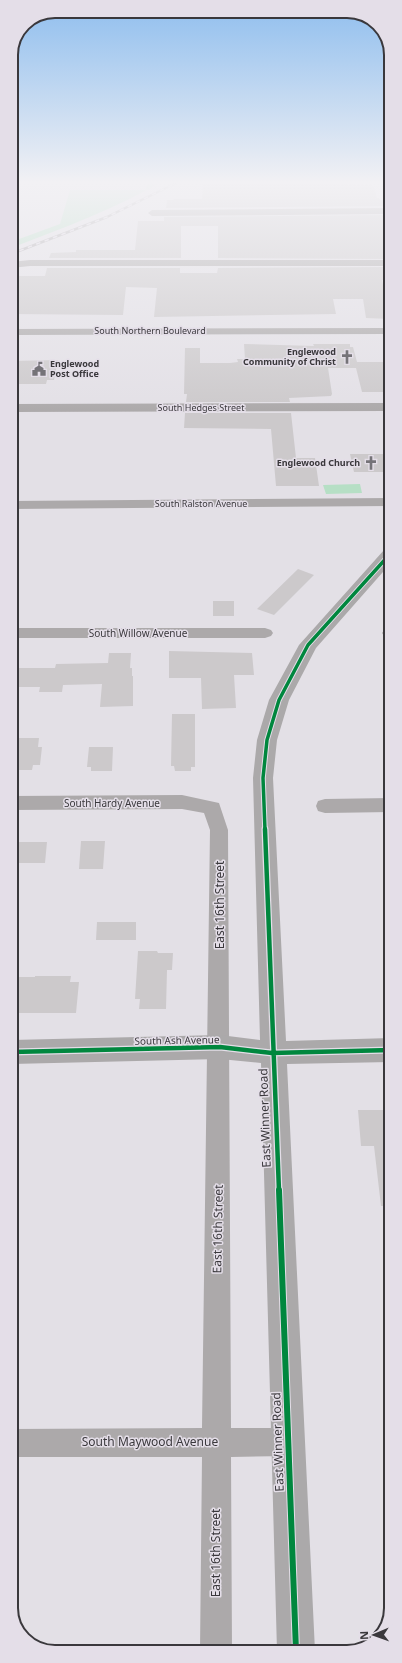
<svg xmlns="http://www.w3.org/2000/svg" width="402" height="1663" viewBox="0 0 402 1663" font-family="'Noto Sans',sans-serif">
  <rect width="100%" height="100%" fill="#e3e0e6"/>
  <path fill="#b6dfc5" d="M148,181h15c-48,28 -100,47 -152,67v-6l49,-18 10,-34h76z
    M360,484l2,9 -36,1 -3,-9z"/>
  <path fill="#ccc9cb" d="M203,181h77l1,3 92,1 4,13h2l1,2 8,1 2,5 -224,2 1,-8h6l1,-1h28z
    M390,215v16h-7l7,28 -172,-1v-32h-37v32h-132l2,-5 25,-1v-2h59l3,-29h26v-4z
    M390,267v14l-8,-1 8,39 -24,-1 -3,-19h-30l3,15 -182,3 3,-29 -31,-1 -3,28 -112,-1v-38h34l2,-8h133v5h37l1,-5z
    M244,344l70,2 -1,-2h37v3h3l4,15h33v30h-28l-6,-24h-28l4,26 -1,2 -42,2 1,4h-104l1,-8h-3l1,-46h15v15h30l8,-1 -1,-3h8z
    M58,360l-4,20h-7l-1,4h-35v-23z
    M185,413h106l5,45h19l4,28h-43l-5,-57 -87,-1z
    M350,454h40v18h-36z
    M298,569l16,6 -40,40 -17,-6z
    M213,601h21v15h-21z
    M169,651l83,2 2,22h-20l2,33 -34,1 -1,-31h-32z
    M109,653h22l-1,15h2v8h1v30l-33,1 2,-23 -39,1 -1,7h-23l1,-5h-25l3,-19h37l1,-4 52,-1z
    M172,714h23v53h-4v4h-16l-1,-5h-3z
    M16,738h23l-1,9h4l-2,18h-7l-1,5h-16l1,-4h-6v-18h4z
    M89,747h24l-1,24h-21v-4h-4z
    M81,841h24l-2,28h-24z
    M11,842h36l-2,21h-34z
    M97,922h39v18h-40z
    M138,951h19l1,2h15l-1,17h-5l-1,39h-27l1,-10h-5z
    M35,976h36l-1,6h9l-3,31h-63l5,-36h17z
    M358,1110h33v96h-10l-7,-60h-13z"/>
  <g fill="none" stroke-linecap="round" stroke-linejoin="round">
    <path fill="#aca9aa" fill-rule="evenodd" d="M390,208v6l-238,2 -4,-3 4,-3z
      M30,260h360v6h-360l-19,2v-6z
      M390,328v6l-379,1v-6z
      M390,403v8l-379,1v-8z
      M390,498v8l-379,3v-8z
      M11,628h254l6,2 2,3 -2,3 -6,2h-254z
      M390,628l1,10 -7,-2 -2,-3 2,-3z
      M182,795l37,8 9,27 3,598h57l10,4 4,10 -4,10 -10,4 -57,1 1,194h-32l2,-194h-190v-28l190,-1 8,-598 -6,-17 -22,-4 -171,1v-14z
      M391,798v14l-66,1 -7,-2 -2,-5 2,-5 7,-2z"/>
    <path fill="#aba9aa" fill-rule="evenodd" d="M390,549v15l-74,84 -27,52 -12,40 -4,38 13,263 105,-3v24l-104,2 28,587h-38l-16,-588 -41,-4 -208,5v-24l208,-5 40,5 -7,-262 4,-38 12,-40 30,-55 85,-95z"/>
    <defs>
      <path id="rail" d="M11,254l96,-37 73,-36"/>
    </defs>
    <use href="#rail" stroke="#a8a5a8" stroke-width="2.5"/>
    <use href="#rail" stroke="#e4dee8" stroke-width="1.5" stroke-dasharray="4.5" stroke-linecap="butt"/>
    <defs>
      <path id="cycleway-far2" d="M265,830l-2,-52 4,-38 12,-40 29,-55 82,-91"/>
      <path id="cycleway-far1" d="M265,829l14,362
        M12,1052l208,-5 52,6 119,-3"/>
      <path id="cycleway" d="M279,1190l17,461"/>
    </defs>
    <use href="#cycleway-far2" stroke="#e4dee8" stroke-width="5.5"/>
    <use href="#cycleway-far1" stroke="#e4dee8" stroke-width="7"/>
    <use href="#cycleway" stroke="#e4dee8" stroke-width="8"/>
    <use href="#cycleway-far2" stroke="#00873e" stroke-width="3.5"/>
    <use href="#cycleway-far1" stroke="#00873e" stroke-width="4.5"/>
    <use href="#cycleway" stroke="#00873e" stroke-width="6"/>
  </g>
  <linearGradient id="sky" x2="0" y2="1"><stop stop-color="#8fbeee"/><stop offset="0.44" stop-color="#f2f1f4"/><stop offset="1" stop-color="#f2f1f4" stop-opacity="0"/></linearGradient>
  <rect width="402" height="414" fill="url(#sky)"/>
  <defs>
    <symbol id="church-bare" viewBox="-9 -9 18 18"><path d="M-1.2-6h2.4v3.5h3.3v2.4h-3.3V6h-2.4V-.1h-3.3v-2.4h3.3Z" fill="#757378" stroke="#e4dee8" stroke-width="2.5" paint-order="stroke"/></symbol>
    <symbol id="civic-bare" viewBox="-9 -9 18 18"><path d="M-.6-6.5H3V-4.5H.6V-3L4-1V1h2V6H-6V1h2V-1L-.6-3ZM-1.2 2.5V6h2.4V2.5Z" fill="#757378" stroke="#e4dee8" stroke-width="2.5" paint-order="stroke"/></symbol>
  </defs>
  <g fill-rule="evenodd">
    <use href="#church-bare" x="337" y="347" width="20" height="20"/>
    <use href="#civic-bare" x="29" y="359" width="20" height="20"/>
    <use href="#church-bare" x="361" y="453" width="20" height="20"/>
  </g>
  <g text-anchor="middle" stroke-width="3" stroke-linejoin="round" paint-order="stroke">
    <g font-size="9" fill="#3a383c" stroke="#e4dee8">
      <text x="150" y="334">South Northern Boulevard</text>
      <text x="201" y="411">South Hedges Street</text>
      <text x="201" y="507">South Ralston Avenue</text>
    </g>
    <g font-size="9" font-weight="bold" fill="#3a383c" stroke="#e4dee8" text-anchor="end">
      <text x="336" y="355">Englewood<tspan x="336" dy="10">Community of Christ</tspan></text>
      <text x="50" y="367" text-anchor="start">Englewood<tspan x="50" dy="10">Post Office</tspan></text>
      <text x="360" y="466">Englewood Church</text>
    </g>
    <g font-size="10" fill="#3a383c" stroke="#e4dee8">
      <text x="138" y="637">South Willow Avenue</text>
      <text x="112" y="807">South Hardy Avenue</text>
      <text transform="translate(177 1040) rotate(-1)" y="4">South Ash Avenue</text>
    </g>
    <g font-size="12" fill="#3a383c" stroke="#e4dee8">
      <text transform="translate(220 905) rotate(-90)" y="4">East 16th Street</text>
      <text transform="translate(265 1118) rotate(-92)" y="4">East Winner Road</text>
      <text transform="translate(218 1229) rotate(-89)" y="4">East 16th Street</text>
      <text x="150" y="1446">South Maywood Avenue</text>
      <text transform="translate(278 1442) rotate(-92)" y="4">East Winner Road</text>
      <text transform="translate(216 1553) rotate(-90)" y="4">East 16th Street</text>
    </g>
  </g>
  <path d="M0 0H402V1663H0ZM55 18H347A37 37 0 0 1 384 55V1608A37 37 0 0 1 347 1645H55A37 37 0 0 1 18 1608V55A37 37 0 0 1 55 18Z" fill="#e4dee8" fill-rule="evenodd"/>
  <path fill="none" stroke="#3a383c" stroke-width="2" d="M55 18H347A37 37 0 0 1 384 55V1608A37 37 0 0 1 347 1645H55A37 37 0 0 1 18 1608V55A37 37 0 0 1 55 18Z"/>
  <g transform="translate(374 1635) rotate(268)" stroke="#e4dee8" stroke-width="3" paint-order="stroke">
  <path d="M0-3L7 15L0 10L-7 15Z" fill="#3a383c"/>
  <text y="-6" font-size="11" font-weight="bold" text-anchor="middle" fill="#3a383c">N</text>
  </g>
</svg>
